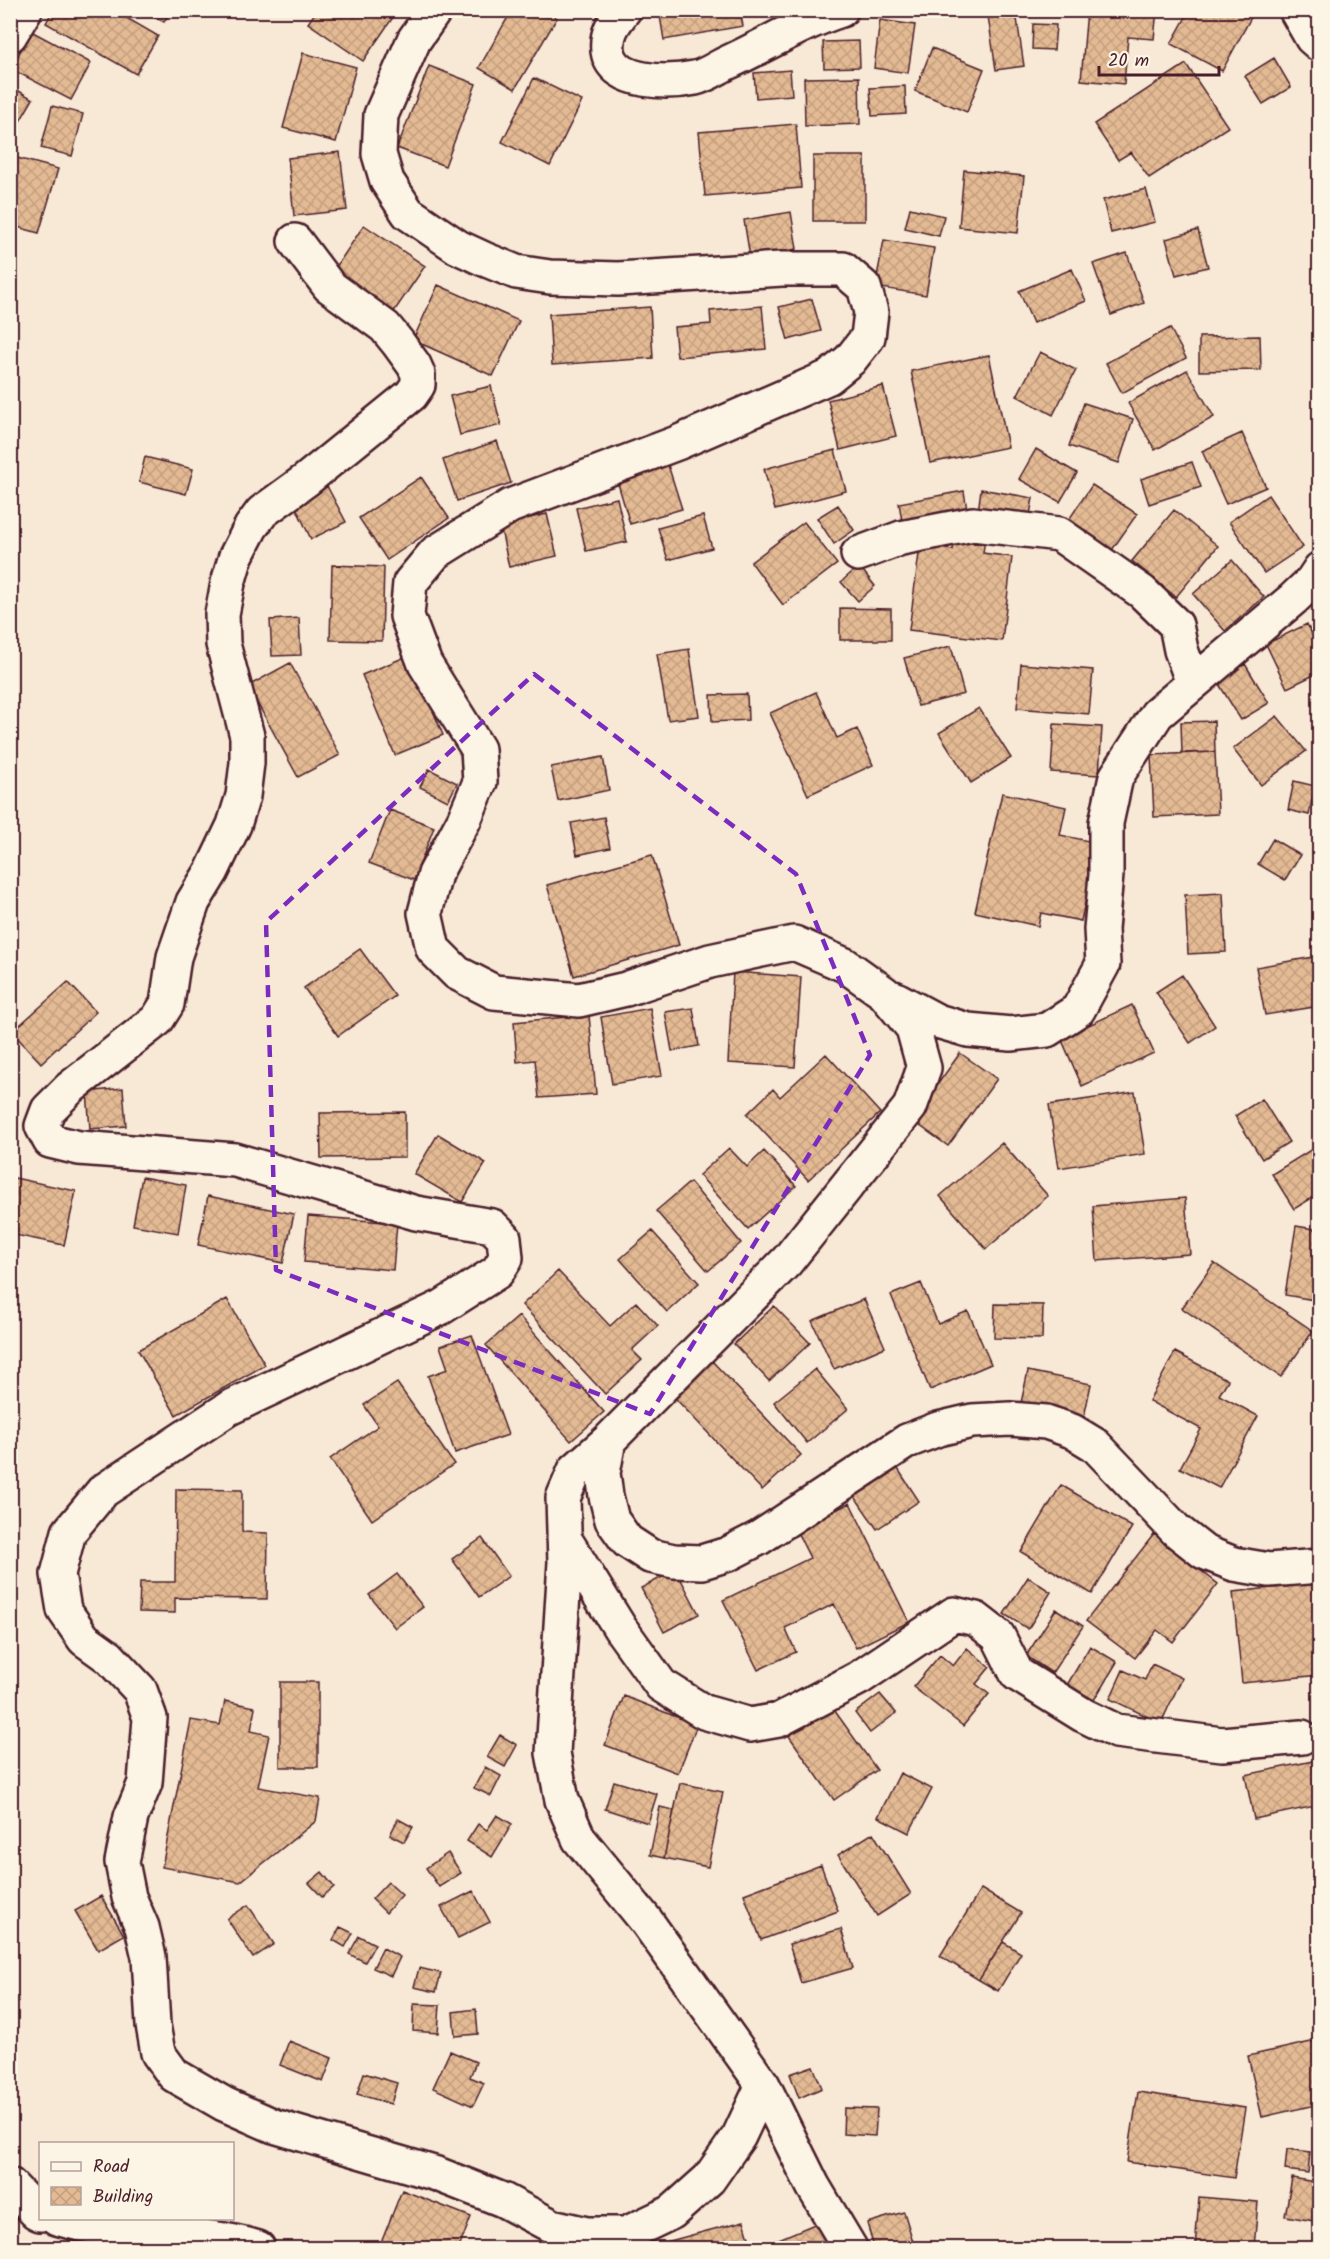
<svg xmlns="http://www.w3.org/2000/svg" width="1330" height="2259" viewBox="0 0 1330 2259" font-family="Kalam,sans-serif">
  <defs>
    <pattern id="building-cross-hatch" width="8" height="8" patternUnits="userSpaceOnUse" patternTransform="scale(1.5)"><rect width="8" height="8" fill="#e3ba93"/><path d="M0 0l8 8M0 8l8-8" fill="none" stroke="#c49f7f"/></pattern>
  </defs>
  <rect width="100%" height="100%" fill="#f7e9d5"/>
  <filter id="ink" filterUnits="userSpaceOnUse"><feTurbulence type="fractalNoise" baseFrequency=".0167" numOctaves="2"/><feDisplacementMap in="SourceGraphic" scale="12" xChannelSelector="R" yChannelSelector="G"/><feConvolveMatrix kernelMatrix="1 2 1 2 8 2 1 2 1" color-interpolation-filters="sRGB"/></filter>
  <g filter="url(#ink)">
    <path fill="url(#building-cross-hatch)" stroke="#4a1f2b" stroke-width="1.5" d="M53,10h60l45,26 -22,38 -90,-51z
      M142,10h29l-7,12z
      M317,10h81l-35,51 -55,-38z
      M512,10h33l12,8 -42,71 -36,-21z
      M659,10h81l3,16 -79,14z
      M1032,10h32v6l-32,-3z
      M1087,10h70l-3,29 -26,-2 -4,47 -43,-4z
      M1190,10h65l-33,61 -51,-27z
      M1016,12l8,54 -28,4 -8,-54z
      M880,20l35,5 -7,48 -34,-5z
      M1033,24l23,1 -2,25 -22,-1z
      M31,31l60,32 -20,37 -60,-31z
      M859,41l1,26 -36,1 -1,-26z
      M932,48l52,21 -17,43 -52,-21z
      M303,53l53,14 -20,75 -53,-14z
      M1274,58l17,29 -28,17 -18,-28z
      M1186,64l42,63 -79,51 -18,-26 -13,8 -24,-36z
      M429,66l47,18 -31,82 -48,-18z
      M790,70l2,25 -36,3 -2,-25z
      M859,77l1,47 -55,2 -1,-48z
      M534,78l48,23 -32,65 -48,-24z
      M10,86l23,13 -20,34 -3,-1z
      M905,86l1,28 -34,2 -2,-28z
      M1320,104v24l-7,-22z
      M52,106l31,8 -11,42 -31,-8z
      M796,124l5,64 -96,8 -6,-64z
      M340,152l7,58 -53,6 -6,-58z
      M10,156l48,13 -19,64 -29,-8z
      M813,156h52v65h-52z
      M964,170l60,6 -6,57 -59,-6z
      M1146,189l9,33 -44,11 -8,-33z
      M910,208l34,8 -5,20 -34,-8z
      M791,212l6,37 -47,8 -6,-37z
      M364,225l61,41 -32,47 -61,-40z
      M1198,230l10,37 -32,8 -10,-36z
      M884,240l50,8 -8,47 -51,-8z
      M1127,253l17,50 -33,12 -18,-51z
      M1072,269l14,32 -53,22 -14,-32z
      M438,285l81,36 -26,55 -80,-36z
      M812,299l9,32 -33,9 -9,-33z
      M762,306l4,43 -89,8 -3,-30 37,-3 -1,-13z
      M650,307l3,51 -101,7 -3,-51z
      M1170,328l16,30 -64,35 -16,-30z
      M1260,336l1,34 -62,1v-34z
      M1040,352l36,18 -23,45 -36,-19z
      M989,355l19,92 -78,16 -19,-92z
      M1187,370l27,47 -59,33 -27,-47z
      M491,386l10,39 -41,10 -10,-39z
      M883,386l13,50 -56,14 -12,-50z
      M1084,403l49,16 -14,44 -50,-17z
      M1242,433l24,54 -40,17 -24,-53z
      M497,441l14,42 -54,18 -14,-41z
      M1036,449l41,24 -17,29 -41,-23z
      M835,450l11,41 -71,19 -11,-41z
      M145,457l48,12 -7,25 -47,-12z
      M1192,462l9,25 -52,17 -8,-25z
      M668,465l14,44 -52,15 -13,-44z
      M421,477l28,41 -62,42 -28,-42z
      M1092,485l45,29 -25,36 -44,-29z
      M327,486l19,36 -35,17 -17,-36z
      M981,489l52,9 -4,22 -51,-8z
      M964,491l4,25 -65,11 -4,-24z
      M1268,495l35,52 -39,26 -35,-51z
      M617,498l10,44 -41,9 -10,-43z
      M838,505l16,25 -20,14 -17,-26z
      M1174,510l44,36 -42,51 -44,-36z
      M547,514l10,42 -48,11 -9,-42z
      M703,516l9,32 -44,12 -10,-32z
      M804,522l33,42 -54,41 -32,-43z
      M955,535l30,4 -2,14 29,4 -10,84 -93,-11 11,-84 33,4z
      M1232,560l32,37 -39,34 -32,-37z
      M332,565l52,2 -2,74 -52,-1z
      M859,566l16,20 -17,15 -17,-19z
      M840,608l51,1v31h-51z
      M299,618l2,37 -29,1 -2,-36z
      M1307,624l13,26v22l-33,16 -21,-44z
      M951,646l13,48 -46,12 -14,-48z
      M689,649l10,67 -31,4 -11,-66z
      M410,655l33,80 -48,20 -33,-80z
      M290,663l50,92 -42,22 -50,-91z
      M1021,664l72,6 -4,44 -72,-6z
      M1245,664l24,39 -28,17 -24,-39z
      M816,692l21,46 20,-9 16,36 -65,30 -38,-82z
      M747,694l1,26 -36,2 -1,-27z
      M979,708l32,50 -40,25 -32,-50z
      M1277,716l29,35 -45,34 -28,-36z
      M1214,721l1,31 -33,1 -1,-31z
      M1054,724l48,3 -3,48 -48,-3z
      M1215,752l3,62 -64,3 -3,-62z
      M603,757l6,33 -51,11 -7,-34z
      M429,769l28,14 -9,18 -28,-14z
      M1294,781l21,5 -6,29 -21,-5z
      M1002,793l64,14 -6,28 38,8 -17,78 -40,-8 -3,13 -63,-14z
      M390,810l44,17 -20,53 -45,-17z
      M604,817l6,31 -33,7 -6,-32z
      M1273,839l27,16 -15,25 -27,-16z
      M652,855l27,90 -105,31 -27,-91z
      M1223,893l3,59 -38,2 -3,-59z
      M360,949l35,47 -57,40 -34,-48z
      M1320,956v50l-55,9 -9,-48z
      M733,972l68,5 -6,90 -67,-4z
      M1182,975l33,51 -25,17 -34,-51z
      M68,982l28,30 -55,51 -29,-31z
      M1132,1005l22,48 -72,33 -21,-48z
      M650,1008l12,68 -50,8 -11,-67z
      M693,1008l6,38 -27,5 -7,-39z
      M589,1015l7,79 -57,4 -4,-38 -18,2 -3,-40z
      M960,1053l37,26 -49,67 -36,-26z
      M826,1054l54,59 -72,67 -61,-66 26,-25 7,8z
      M123,1088l3,38 -36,3 -3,-37z
      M1135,1092l10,62 -86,14 -10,-63z
      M1262,1099l27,43 -27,17 -27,-43z
      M405,1112v45l-84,1 -1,-45z
      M438,1134l48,29 -24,39 -48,-28z
      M1002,1143l46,53 -62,53 -46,-53z
      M1320,1144v49l-26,16 -22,-35z
      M729,1148l18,19 17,-16 32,35 -48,43 -49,-54z
      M10,1177l66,14 -12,54 -54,-11z
      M142,1177l44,8 -8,48 -45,-8z
      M690,1182l51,61 -33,28 -52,-60z
      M208,1196l86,18 -11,49 -85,-18z
      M1185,1198l5,56 -93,7 -4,-55z
      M308,1216l89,7 -4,47 -89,-8z
      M1296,1226l24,4v71l-35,-6z
      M652,1231l47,52 -32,29 -47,-53z
      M1214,1263l99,68 -32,46 -99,-69z
      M558,1271l52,55 26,-24 22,24 -26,24 10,10 -37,34 -83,-89z
      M921,1283l17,41 30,-13 23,53 -61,26 -39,-95z
      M227,1299l38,66 -89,50 -38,-65z
      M864,1299l21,48 -51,22 -22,-48z
      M995,1304l48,1 -1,34 -48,-1z
      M774,1306l36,37 -41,38 -35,-37z
      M519,1316l85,96 -33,29 -85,-96z
      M472,1335l36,100 -53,18 -27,-77 20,-7 -8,-23z
      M1175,1352l53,28 -9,15 39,21 -39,72 -39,-20 21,-39 -52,-28z
      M712,1361l89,94 -39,35 -88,-93z
      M815,1369l33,40 -41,34 -33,-41z
      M1028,1371l63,13 -7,33 -63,-14z
      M397,1383l57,81 -82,56 -42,-61 48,-33 -14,-21z
      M896,1466l23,35 -42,28 -24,-35z
      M1061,1485l71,42 -40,67 -71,-42z
      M176,1489l66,1v42l26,1 -1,66 -92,-1v15l-36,-1 1,-30h35z
      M850,1503l59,119 -53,26 -22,-44 -49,24 11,24 -38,18 -35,-70 87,-42 -14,-28z
      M1154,1534l64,50 -45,58 -16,-12 -22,28 -49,-37z
      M482,1538l27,38 -30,21 -27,-38z
      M676,1570l23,44 -35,18 -23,-44z
      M397,1574l26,33 -28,21 -26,-33z
      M1028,1577l23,15 -23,37 -24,-15z
      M1320,1583v92l-78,8 -9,-91z
      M1056,1609l27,17 -31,47 -26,-17z
      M1090,1646l27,16 -23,38 -27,-15z
      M967,1648l23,19 -14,17 13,10 -26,32 -50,-39 27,-32 13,11z
      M1152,1664l30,14 -21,45 -51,-24 13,-29 22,10z
      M280,1682h38v85h-38z
      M880,1694l16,19 -26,20 -15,-20z
      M624,1696l73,29 -19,48 -73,-28z
      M225,1701l30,6 -4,24 18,4 -11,52 62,11 -4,23 -76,61 -78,-15 29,-147 29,5z
      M832,1707l45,63 -43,30 -45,-64z
      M500,1735l17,10 -12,22 -18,-10z
      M1313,1761l7,29v15l-66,14 -9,-44z
      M485,1767l16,9 -10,20 -17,-8z
      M900,1773l32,16 -23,44 -31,-16z
      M614,1781l43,13 -9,29 -43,-14z
      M680,1783l43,9 -15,75 -44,-9z
      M660,1807l14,3 -10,48 -14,-3z
      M497,1815l15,9 -20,33 -25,-16 11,-17 9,6z
      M398,1819l15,8 -9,15 -14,-7z
      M873,1833l38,61 -34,22 -39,-61z
      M448,1853l13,20 -22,14 -13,-19z
      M821,1865l17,46 -77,29 -17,-46z
      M322,1872l12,15 -12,10 -13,-14z
      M388,1882l14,13 -16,18 -14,-14z
      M981,1889l40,24 -42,67 -39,-24z
      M473,1891l17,31 -32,16 -17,-31z
      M101,1896l23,39 -26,15 -23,-39z
      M248,1905l26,39 -21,14 -26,-39z
      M340,1927l13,6 -8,14 -12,-7z
      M841,1929l12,39 -52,15 -12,-39z
      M359,1936l16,8 -10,18 -16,-8z
      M1003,1942l18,11 -23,38 -19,-11z
      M383,1948l17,9 -9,19 -18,-8z
      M419,1968l22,5 -5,19 -22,-5z
      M414,2004l26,1 -2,28 -25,-2z
      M476,2009l2,25 -23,2 -2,-24z
      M1320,2040v64l-58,13 -14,-61z
      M289,2041l43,17 -9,24 -43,-17z
      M450,2051l26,11 -6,15 14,6 -11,23 -40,-18z
      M813,2066l9,22 -23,10 -9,-24z
      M364,2073l33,10 -6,21 -34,-10z
      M1138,2092l107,16 -11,70 -107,-16z
      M844,2108l33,1 -2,27 -32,-2z
      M1287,2149l23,3 -2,21 -23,-3z
      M1292,2178l28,5v39l-35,-6z
      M402,2190l69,27 -12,31h-80z
      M1199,2197l59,5 -4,46h-59z
      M904,2212l11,36h-41l-7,-25z
      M744,2221l8,27h-96l-1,-3z
      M817,2223l11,25h-56l-3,-5z"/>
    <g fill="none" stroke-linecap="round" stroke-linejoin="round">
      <defs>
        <path id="street" d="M435,10l-21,30 -33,75 -2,39 8,27 21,32 50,34 26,12 32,13 34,5 68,2 164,-10h61l21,18 7,25 -3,25 -18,23 -21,17 -152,66 -167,63 -75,47 -25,30 -3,33 18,48 53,85 2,33 -16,38 -29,54 -10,39 8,36 24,24 37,19 85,8 47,-11 84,-28 84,-18 51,22 39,28 29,35 11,40 -14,39 -123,154 -178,179 -6,33 3,23 6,24 15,21 23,15 24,5 28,1 26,-8 31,-16 148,-97 31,-12 34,-8 38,-2 36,3 26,9 23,14 81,85 28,22 30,12 35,6 51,-4
          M624,10c-11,14 -18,23 -16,41 5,34 62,32 87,27 11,-2 23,-11 34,-16 37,-17 72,-39 112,-52
          M1296,10l16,28 8,7
          M295,241l34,45 56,41 13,16 16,22 4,9v11l-7,10 -105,85 -44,32 -11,15 -15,29 -8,27 -6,31 1,30 24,92v27l-4,33 -9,29 -22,46 -19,31 -19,55 -7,47 -10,16 -87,68 -22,22 -6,16 8,15 29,7 156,12 181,53 76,13 12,12 2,20 -9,14 -55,35 -213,101 -126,83 -34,41 -11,42 6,36 20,29 25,18 31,33 10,28 -5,65 -14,34 -9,45 7,35 13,30 7,30 4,68 5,28 16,22 50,29 50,22 163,48 66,26 49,26 35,8h39l46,-22 37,-33 30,-43 24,-51
          M858,554l43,-16 72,-14 86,10 83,58 34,33 5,25 12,33
          M894,998l43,23 31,9 43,4 36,-4 31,-20 25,-46 -2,-35 5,-54v-52l10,-46 41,-63 136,-115 19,-18 8,-12
          M609,1440l-34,30 -12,28 2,64 -12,191 9,47 17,39 68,83 116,163 50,101 37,62
          M564,1538l56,90 41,57 43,27 46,13 29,-5 80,-42 95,-64 22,5 22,17 19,38 66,41 33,16 106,13 80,-7
          M10,2185l26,27 4,2
          M57,2218c65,20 136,10 201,30"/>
        <path id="secondary" d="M10,35l15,-25"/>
      </defs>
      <use href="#street" stroke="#4a1f2b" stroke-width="38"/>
      <use href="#secondary" stroke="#4a1f2b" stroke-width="38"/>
      <use href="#street" stroke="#fcf5e5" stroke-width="33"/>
      <use href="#secondary" stroke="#fcf5e5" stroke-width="33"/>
    </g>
  </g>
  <path fill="none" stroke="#7b2cbf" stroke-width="4.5" stroke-dasharray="12 8" stroke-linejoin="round" d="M534,674l262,200 74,181 -220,359 -374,-144 -10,-348z"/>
  <rect width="1330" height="2259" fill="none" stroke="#fcf5e5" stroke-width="36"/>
  <rect x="18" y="18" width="1294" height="2223" fill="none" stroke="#4a1f2b" stroke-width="2" filter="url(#ink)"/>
  <rect x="39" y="2142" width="195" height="78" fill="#fcf5e5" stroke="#b59f9b" stroke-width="1.5"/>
  <rect x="51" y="2162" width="30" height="9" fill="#fcf5e5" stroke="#b59f9b" stroke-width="1.5"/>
  <text x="93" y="2172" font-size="18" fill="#4a1f2b">Road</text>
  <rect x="51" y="2187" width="30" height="18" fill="url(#building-cross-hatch)" stroke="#b59f9b" stroke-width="1.5"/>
  <text x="93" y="2202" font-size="18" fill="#4a1f2b">Building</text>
  <path d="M1099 66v9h120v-9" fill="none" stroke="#4a1f2b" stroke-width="3"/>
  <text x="1108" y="66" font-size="18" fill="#4a1f2b" stroke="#fcf5e5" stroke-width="4.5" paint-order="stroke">20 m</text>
</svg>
